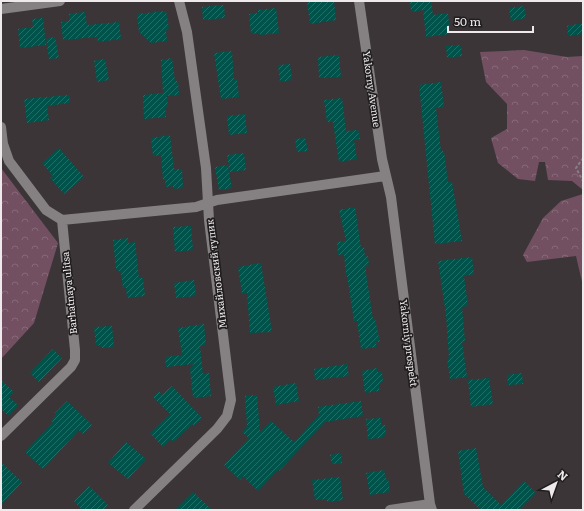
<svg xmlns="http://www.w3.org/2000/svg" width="584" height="511" viewBox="0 0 584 511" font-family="Literata,serif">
  <defs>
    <pattern id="forest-crowns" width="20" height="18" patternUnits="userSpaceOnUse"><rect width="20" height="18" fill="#725062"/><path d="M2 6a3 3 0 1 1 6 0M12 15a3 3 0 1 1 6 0" fill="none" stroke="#866979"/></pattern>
    <pattern id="building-hatch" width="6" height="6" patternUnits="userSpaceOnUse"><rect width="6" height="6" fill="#00534a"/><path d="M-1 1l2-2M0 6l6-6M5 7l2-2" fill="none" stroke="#266c64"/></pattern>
  </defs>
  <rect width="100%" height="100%" fill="#3b3538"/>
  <path fill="url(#forest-crowns)" d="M524,50l43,7 16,-1v134l-11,-9 -24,-1 -3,-18h-6l-4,19 -17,-2 -20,-16 -7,-25 16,-9v-25l-21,-22 -6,-30z
    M1,168l57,75 -24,80 -33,36z
    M583,194v92l-7,-30 -49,6 -4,-7 20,-37 18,-17z"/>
  <path fill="url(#building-hatch)" d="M307,1h27l2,19 -26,4z
    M410,1h21l2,14 15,-2 2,21 -24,3 -3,-27 -12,2z
    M224,5l1,13 -22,2 -1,-13z
    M524,6l2,12 -15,3 -2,-13z
    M276,8l3,25 -19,2v-2l-9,1 -2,-20 9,-1v-3z
    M166,11l3,17 -3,3 1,10 -16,2 -12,-11 -2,-18z
    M85,12l2,13 32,-3 2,17 -23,3 -1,-5 -34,3 -2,-18 8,-1v-7z
    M43,18l3,27 -26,3 -2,-19 15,-2 -1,-8z
    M583,23v11l-15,2 -1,-10z
    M55,37l4,21 -10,1 -3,-20z
    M461,45l1,11 -15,2 -1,-12z
    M232,51l2,29 3,-1 2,18 -18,2 -7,-46z
    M339,55l2,22 -22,1 -1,-21z
    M172,58l3,23h3l1,14 -12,1 1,11h-3l1,10 -22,2 -1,-24 20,-2 -2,-33z
    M105,59l4,21 -12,2 -3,-21z
    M290,64l2,16 -12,2 -2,-17z
    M441,82l3,25 -8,1 5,43h3l4,31h4l10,59 -27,3 -16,-159z
    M69,95l1,8 -23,3 2,14 -22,3 -3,-24z
    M342,98l4,33 12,-1 2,9 -6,1 3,19 -18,3 -6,-40h-6l-3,-22z
    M245,114l2,19 -18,2 -2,-19z
    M170,135l4,34h8l1,19 -10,1v-3l-7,1 -1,-7h-2l-2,-25 -8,1 -2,-18z
    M305,138l3,13 -11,1 -2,-13z
    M59,148l25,29 -20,17 -14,-16 3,-2 -11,-13z
    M244,153l2,17 -16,2 -3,-17z
    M228,165l4,23 -13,2 -4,-23z
    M355,207l6,41 3,-1 1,10 3,-1 1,10h-3v7l7,46h2l5,23h-4l1,5 -16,2 -4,-28h-3l-7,-46h-1l-2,-21 -6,1 -1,-13 9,-1 -7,-31z
    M191,226l2,24 -18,2 -2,-25z
    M128,238v5l7,-1 4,36h4l2,18 -18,2 -1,-10h-3l-2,-15 -5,-4 -3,-29z
    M472,257l2,17 -10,2 4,30 -6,1 3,34 -3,1 5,35 -17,2 -3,-21h2l-3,-43 -8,-54z
    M261,263l11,69 -22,1 -3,-40 -5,1 -4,-27z
    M194,280l2,16 -20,2 -2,-15z
    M204,324l2,21 -6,1 3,28 6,-1 2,23 -18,2 -3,-29 4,-5 -28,3 -1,-10 17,-2 -4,-27z
    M112,326l2,21 -13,1 -1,-3 -4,1 -2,-19z
    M53,349l9,9 -23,24 -9,-9z
    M347,364l2,12 -34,4 -1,-11z
    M377,368l1,4h4l1,10 -3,1 -1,8 -14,2 -3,-22z
    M522,373l1,11 -15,1 -1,-10z
    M489,378l4,26 -22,3 -3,-27z
    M1,380l13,12 -5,5 9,8 -9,11 -8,-7z
    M296,383l3,18 -23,4 -3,-18z
    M172,386l30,32 -8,8 -1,-2 -20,18 -2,-3 -8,8 -13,-14 20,-19 -17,-17 6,-6 3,4z
    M257,395l3,37 11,-11 23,21 25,-27 -1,-8 43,-6 2,15 -38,6 -46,49 -1,-1 -20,21 -15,-15 -3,4 -16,-15 25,-27 -7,-6 5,-6 -2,-30z
    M67,401l25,24 -9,9 -4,-4 -36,39 -18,-17 28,-30 -2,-1 5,-6 -1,-2z
    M381,418v7h4l1,10h-3v3l-15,1 -2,-20z
    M126,442l20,17 -18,20 -20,-16z
    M476,448l7,39 18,18 23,-24 12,12 -17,17h-38l-17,-16 -6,-43z
    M341,453l1,10 -10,1 -2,-9z
    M1,462l21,20 -21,23z
    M384,470l2,9 2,-1 2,14 -20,3 -4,-22z
    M340,477l3,23 -16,2v-3l-12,1 -3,-20z
    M89,486l19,19 -5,5h-21l-8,-9z
    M193,492l19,18h-37z"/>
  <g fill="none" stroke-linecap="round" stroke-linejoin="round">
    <path stroke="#868183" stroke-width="2" stroke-dasharray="3 2" stroke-linecap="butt" d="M583,158l-7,10 7,13"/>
    <path stroke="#858183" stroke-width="10" d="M359,1l23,158 9,38 39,307 2,6
      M1,9l59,-8
      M1,127l2,17
      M1,143l2,1 6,17 37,49 16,10 13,130v10l-4,7 -70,69
      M62,220l134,-13 21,-7 168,-24
      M134,510l83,-81 10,-13 4,-16 -22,-180 -3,-52 -19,-136 -8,-31
      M390,510l40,-6"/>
  </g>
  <g text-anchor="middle" stroke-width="3.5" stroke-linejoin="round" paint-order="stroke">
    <g font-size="10" fill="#eeeaec" stroke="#201d1f">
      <text transform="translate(372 89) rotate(82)" y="4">Yakorny Avenue</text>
      <text transform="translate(216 274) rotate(-97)" y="4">Михайловский тупик</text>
      <text transform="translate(69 293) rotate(-96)" y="4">Barhatnaya ulitsa</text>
      <text transform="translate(409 343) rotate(83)" y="4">Yakorniy prospekt</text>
    </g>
  </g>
  <rect width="584" height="511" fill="none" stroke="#eeeaec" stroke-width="4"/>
  <g transform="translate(556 483) rotate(41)" stroke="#201d1f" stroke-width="3" paint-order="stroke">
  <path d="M0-3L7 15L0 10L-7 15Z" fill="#eeeaec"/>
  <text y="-6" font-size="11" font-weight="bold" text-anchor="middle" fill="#eeeaec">N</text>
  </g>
  <path d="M448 26v6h85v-6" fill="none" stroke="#eeeaec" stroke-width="2"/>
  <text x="454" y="26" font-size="12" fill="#eeeaec" stroke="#201d1f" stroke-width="3" paint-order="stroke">50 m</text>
</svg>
